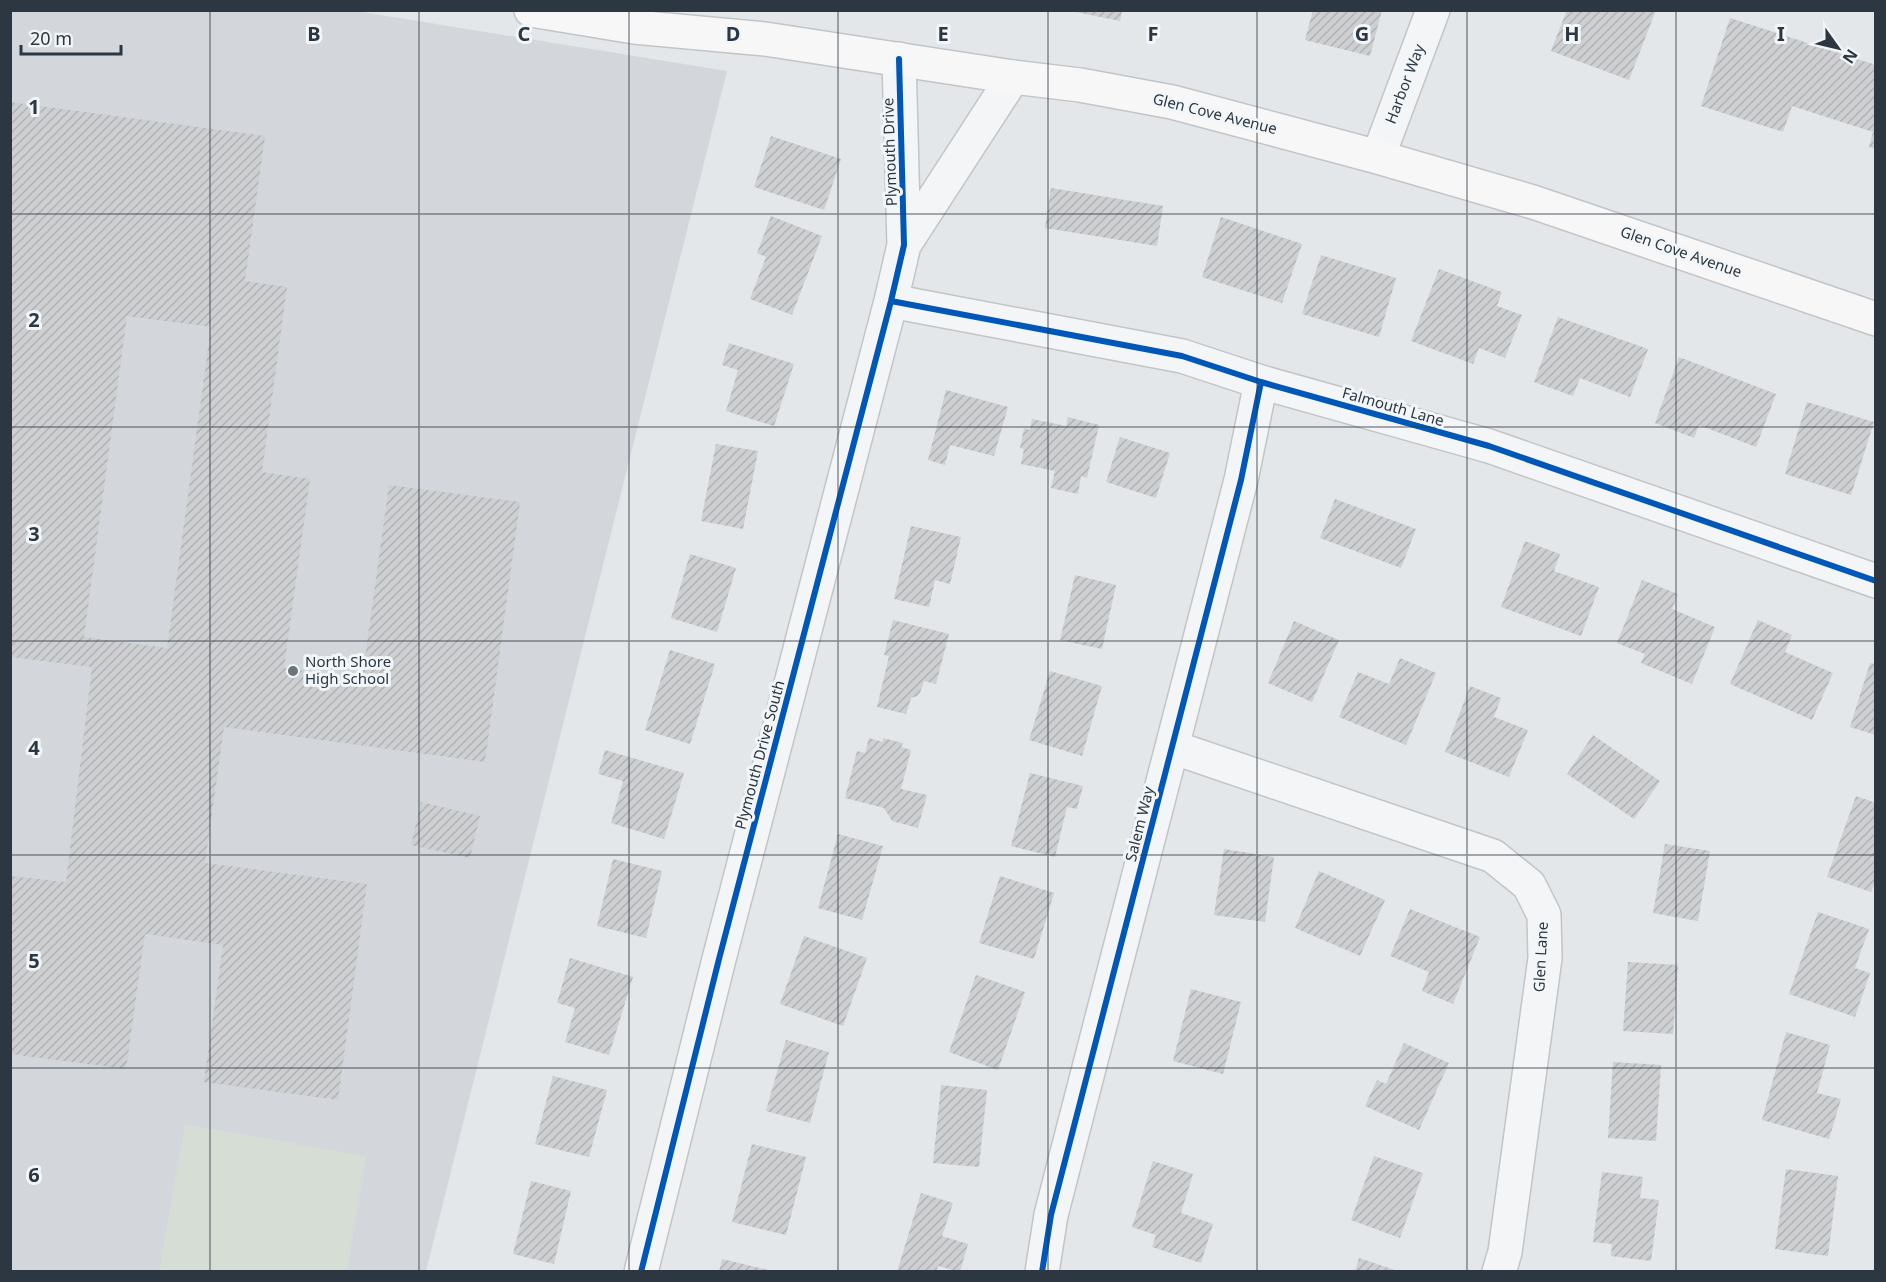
<svg xmlns="http://www.w3.org/2000/svg" width="1886" height="1282" viewBox="0 0 1886 1282" font-family="'Noto Sans',sans-serif">
  <defs>
    <pattern id="building-hatch" width="6" height="6" patternUnits="userSpaceOnUse" patternTransform="scale(1.5)"><rect width="6" height="6" fill="#cdcfd1"/><path d="M-1 1l2-2M0 6l6-6M5 7l2-2" fill="none" stroke="#b0b2b5"/></pattern>
  </defs>
  <rect width="100%" height="100%" fill="#e4e7e9"/>
  <path fill="#d3d7dc" d="M10,11h346l371,60 -301,1200h-415z"/>
  <path fill="#d6ddd5" d="M185,1125l181,31 -19,115h-188z"/>
  <path fill="url(#building-hatch)" fill-rule="evenodd" d="M1066,10h56l-2,11z
    M1313,10h69l-12,46 -65,-16z
    M1567,10h89l-27,70 -78,-29z
    M1730,18l146,47v84l-7,-2 4,-15 -81,-26 -9,26 -82,-26z
    M10,102l255,34 -20,145 42,6 -25,185 48,7 -26,189 78,11 27,-194 131,17 -35,260 -261,-35 -19,136 162,21 -29,216 -134,-18 19,-137 -78,-11 -19,135 -116,-15v-178l56,6 26,-215 -82,-10v-194l2,-13 -2,2zM127,316l84,11 -44,321 -83,-11z
    M771,136l70,23 -17,51 -70,-23z
    M1051,188l112,18 -6,40 -112,-18z
    M771,216l51,20 -30,79 -42,-16 16,-42 -9,-4z
    M1221,217l81,27 -20,59 -80,-26z
    M1321,255l75,23 -17,59 -77,-23z
    M1439,269l63,23 -5,14 25,9 -17,43 -26,-10 -6,16 -62,-23z
    M1558,317l90,32 -18,48 -50,-19 -7,18 -39,-14z
    M729,343l65,21 -20,62 -48,-15 12,-41 -16,-5z
    M1679,357l97,37 -20,53 -57,-22 -5,13 -39,-15z
    M946,390l62,17 -14,49 -44,-11 -5,20 -17,-5z
    M1807,402l67,20 -23,73 -66,-21z
    M1068,417l31,8 -12,53 -6,-2 -3,18 -27,-6 4,-17 -34,-7 3,-15 -4,-1 4,-20 6,2 2,-11 34,7z
    M1120,437l50,16 -14,45 -50,-16z
    M716,444l42,7 -15,78 -42,-8z
    M1335,499l81,30 -15,39 -81,-30z
    M911,526l50,11 -11,47 -15,-4 -6,27 -35,-8z
    M1525,541l35,13 -6,17 45,16 -18,49 -80,-29z
    M690,554l46,14 -19,64 -46,-14z
    M1075,575l41,10 -14,64 -42,-9z
    M1642,580l36,14 -6,15 43,18 -23,57 -51,-21 4,-9 -28,-11z
    M893,620l56,14 -13,50 -12,-3 -4,12 -3,3 -6,2 -5,16 -29,-7 12,-51 -5,-1z
    M1758,620l34,15 -7,17 48,21 -21,47 -82,-36z
    M1294,621l45,19 -27,62 -44,-19z
    M670,650l45,14 -25,80 -45,-14z
    M1400,658l36,15 -30,72 -67,-28 19,-45 31,12z
    M1870,663l6,1v71l-26,-8z
    M1050,671l52,15 -20,70 -53,-16z
    M1470,686l31,12 -7,19 34,13 -19,47 -64,-25z
    M1593,735l67,46 -26,38 -67,-45z
    M869,738l14,4v-4l20,5 -2,4 10,3 -10,39 26,6 -9,33 -26,-7 -8,-13 -39,-10 12,-47 8,2z
    M605,750l79,23 -20,66 -53,-16 12,-42 -25,-7z
    M1030,773l53,13 -6,23 -10,-2 -12,50 -44,-11z
    M1856,796l20,7v77l-5,12 -44,-15z
    M421,802l59,14 -10,42 -59,-13z
    M838,834l45,12 -21,74 -44,-12z
    M1665,844l45,7 -12,70 -45,-8z
    M1224,849l50,8 -9,65 -51,-7z
    M613,859l49,12 -16,67 -49,-12z
    M1319,871l66,29 -25,56 -65,-28z
    M1000,876l54,17 -20,66 -55,-16z
    M1410,909l70,28 -27,67 -31,-13 7,-19 -39,-16z
    M1818,912l51,17 -14,39 15,5 -15,44 -66,-23z
    M804,936l63,22 -24,68 -63,-22z
    M570,958l63,19 -24,78 -44,-13 10,-34 -18,-5z
    M1628,962l50,3 -5,69 -50,-3z
    M976,975l49,17 -27,78 -49,-18z
    M1191,989l50,13 -18,72 -50,-13z
    M1786,1032l44,13 -13,48 24,6 -12,40 -67,-19z
    M786,1040l43,12 -19,71 -44,-12z
    M1404,1043l45,20 -30,67 -54,-24 12,-26 9,4z
    M1613,1062l48,3 -5,76 -48,-3z
    M553,1076l54,14 -18,67 -54,-13z
    M941,1085l46,5 -8,77 -46,-4z
    M752,1144l54,13 -20,78 -54,-13z
    M1374,1156l49,17 -23,65 -49,-18z
    M1153,1161l40,13 -12,39 32,11 -12,39 -49,-16 4,-12 -24,-8z
    M1786,1169l52,7 -10,80 -53,-7z
    M1602,1172l41,5 -3,21 19,2 -8,61 -40,-5 1,-12 -19,-2z
    M531,1181l40,10 -17,73 -41,-10z
    M921,1193l32,10 -11,33 26,8 -8,28 -22,-6 -2,6h-39z
    M1359,1258l39,13v1h-43z
    M722,1259l51,12v1h-54z"/>
  <g fill="none" stroke-linecap="round" stroke-linejoin="round">
    <defs>
      <path id="minor" d="M1378,157l55,-147
        M904,245l109,-168
        M891,301l291,55 79,26 228,64 387,135
        M1172,747l321,109 36,29 15,30 1,43 -40,294 -6,20
        M641,1272l78,-313 172,-658 13,-56 -5,-186
        M1042,1272l9,-57 190,-735 20,-98"/>
      <path id="secondary" d="M531,10l103,17 131,12 248,38 67,8 92,17 206,55 155,45 343,117"/>
    </defs>
    <use href="#minor" stroke="#c2c5c7" stroke-width="36"/>
    <use href="#secondary" stroke="#c2c5c7" stroke-width="36"/>
    <use href="#minor" stroke="#f4f5f6" stroke-width="33"/>
    <use href="#secondary" stroke="#f7f7f8" stroke-width="33"/>
    <defs>
      <path id="cycleway" d="M891,301l291,55 79,26 228,64 387,135
        M641,1272l78,-313 172,-658 13,-56 -5,-186
        M1042,1272l9,-57 190,-735 20,-98"/>
    </defs>
    <use href="#cycleway" stroke="#f3f6f8" stroke-width="10"/>
    <use href="#cycleway" stroke="#0057b8" stroke-width="6"/>
  </g>
  <path fill="none" stroke="#2c3742" stroke-width="1.5" stroke-opacity="0.55" d="M210,10v1262M419,10v1262M629,10v1262M838,10v1262M1048,10v1262M1257,10v1262M1467,10v1262M1676,10v1262M10,214h1866M10,427h1866M10,641h1866M10,855h1866M10,1068h1866"/>
  <circle fill="#6c757c" stroke="#f3f6f8" stroke-width="2" cx="293" cy="671" r="6"/>
  <g text-anchor="middle" stroke-width="6" stroke-linejoin="round" paint-order="stroke">
    <g font-size="15" fill="#2c3742" stroke="#f3f6f8">
      <text transform="translate(1405 84) rotate(-69)" y="5">Harbor Way</text>
      <text transform="translate(1215 114) rotate(14)" y="5">Glen Cove Avenue</text>
      <text transform="translate(890 152) rotate(-92)" y="5">Plymouth Drive</text>
      <text transform="translate(1681 252) rotate(19)" y="5">Glen Cove Avenue</text>
      <text transform="translate(1393 407) rotate(16)" y="5">Falmouth Lane</text>
      <text transform="translate(760 755) rotate(-75)" y="5">Plymouth Drive South</text>
      <text transform="translate(1140 824) rotate(-76)" y="5">Salem Way</text>
      <text transform="translate(1541 957) rotate(-87)" y="5">Glen Lane</text>
    </g>
    <g font-size="15" fill="#2c3742" stroke="#f3f6f8" text-anchor="start">
      <text x="305" y="667">North Shore<tspan x="305" dy="17">High School</tspan></text>
    </g>
  </g>
  <g font-size="20" text-anchor="middle" font-weight="bold" fill="#2c3742" stroke="#f3f6f8" stroke-width="6" stroke-linejoin="round" paint-order="stroke">
    <text x="314" y="41">B</text>
    <text x="524" y="41">C</text>
    <text x="733" y="41">D</text>
    <text x="943" y="41">E</text>
    <text x="1153" y="41">F</text>
    <text x="1362" y="41">G</text>
    <text x="1572" y="41">H</text>
    <text x="1781" y="41">I</text>
    <text x="34" y="114">1</text>
    <text x="34" y="327">2</text>
    <text x="34" y="541">3</text>
    <text x="34" y="755">4</text>
    <text x="34" y="968">5</text>
    <text x="34" y="1182">6</text>
  </g>
  <rect width="1886" height="1282" fill="none" stroke="#2c3742" stroke-width="24"/>
  <g transform="translate(1838 48) rotate(124)" stroke="#f3f6f8" stroke-width="4.5" paint-order="stroke">
  <path d="M0-4.5L10 22L0 15L-10 22Z" fill="#2c3742"/>
  <text y="-9" font-size="16" font-weight="bold" text-anchor="middle" fill="#2c3742">N</text>
  </g>
  <path d="M21 45v9h100v-9" fill="none" stroke="#2c3742" stroke-width="3"/>
  <text x="30" y="45" font-size="18" fill="#2c3742" stroke="#f3f6f8" stroke-width="4.5" paint-order="stroke">20 m</text>
</svg>
